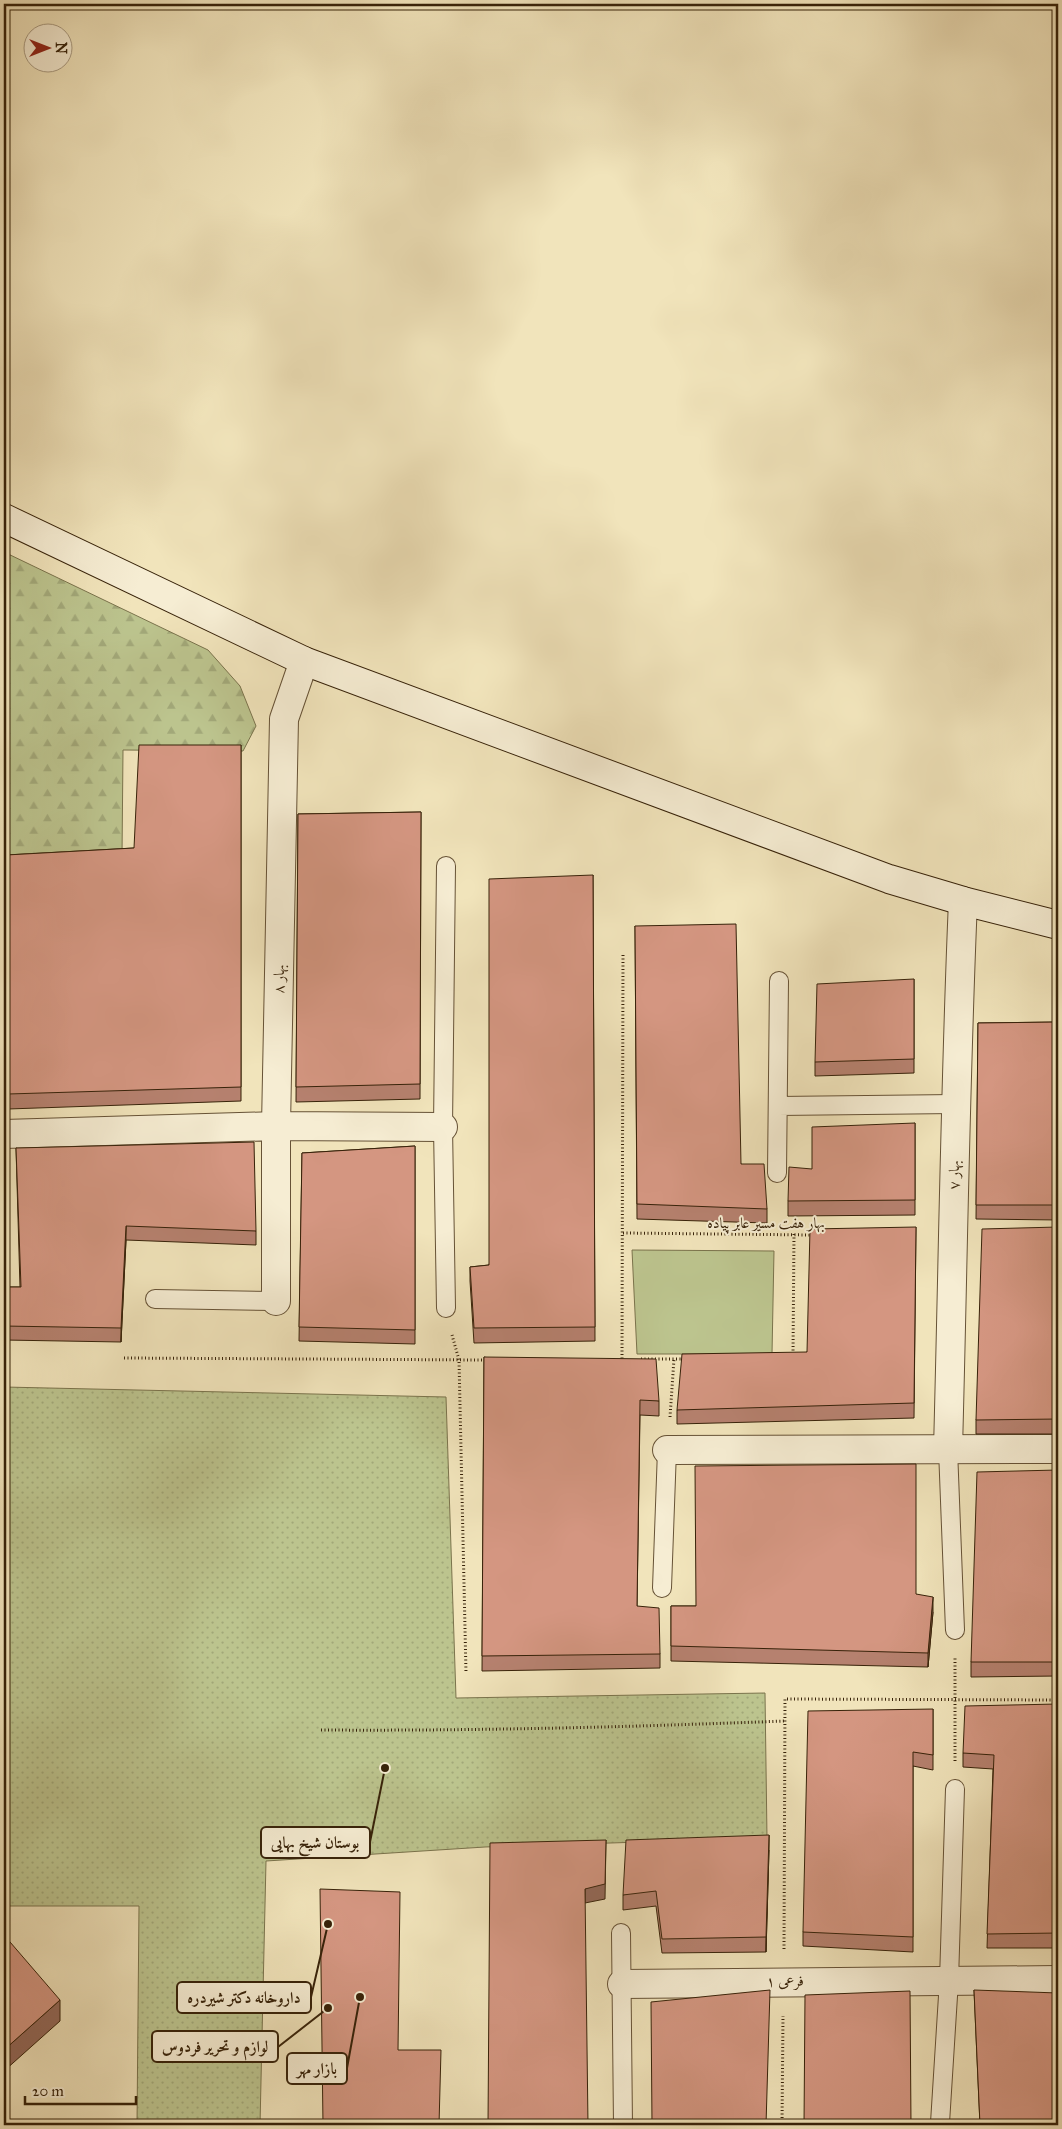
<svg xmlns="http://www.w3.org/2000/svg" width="1062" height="2129" viewBox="0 0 1062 2129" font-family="'IM FELL Great Primer',Amiri,serif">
  <defs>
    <pattern id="forest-firs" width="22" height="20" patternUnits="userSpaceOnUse" patternTransform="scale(1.25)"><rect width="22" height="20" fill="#bcc48e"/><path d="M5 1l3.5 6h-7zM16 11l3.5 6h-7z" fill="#a2a879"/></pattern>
    <pattern id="park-dots" width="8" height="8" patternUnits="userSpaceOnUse" patternTransform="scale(1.25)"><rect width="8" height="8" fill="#bcc48e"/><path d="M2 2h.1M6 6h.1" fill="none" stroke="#a2a879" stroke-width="1.8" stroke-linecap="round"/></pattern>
  </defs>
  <rect width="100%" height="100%" fill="#f1e4bb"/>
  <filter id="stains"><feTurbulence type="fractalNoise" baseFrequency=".004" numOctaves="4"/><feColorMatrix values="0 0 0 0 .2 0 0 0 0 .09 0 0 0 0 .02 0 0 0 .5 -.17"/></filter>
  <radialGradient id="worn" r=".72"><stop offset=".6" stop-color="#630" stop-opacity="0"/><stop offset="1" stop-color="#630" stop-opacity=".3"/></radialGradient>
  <path fill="#bcc48e" stroke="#7a734c" d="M632,1250l142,1 -2,103h-135z"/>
  <path fill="url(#forest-firs)" stroke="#7a734c" d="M4,552l204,98 32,36 16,40 -13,25 -120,-1 -1,107 -118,2z"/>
  <path fill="url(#park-dots)" stroke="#7a734c" d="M4,1387l442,10 10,301 309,-5 2,145 -282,9 -219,14 -6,264h-123l2,-219h-135z"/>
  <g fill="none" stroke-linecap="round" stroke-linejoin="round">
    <defs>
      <path id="lane" d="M446,866l-3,261 3,181
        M778,1106l177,-2
        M777,1173l2,-192
        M155,1299l121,2
        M948,1449l7,181
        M662,1588l5,-138
        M621,1933l2,192
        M940,2123l9,-143 6,-191"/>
      <path id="street" d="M4,1134l272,-8 167,1
        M276,1301v-175l8,-407 20,-58
        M948,1449c5,-183 7,-365 15,-548
        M667,1450l391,-1
        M622,1984l436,-4"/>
      <path id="secondary" d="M4,518l300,143 585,218 74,22 95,24"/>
    </defs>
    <use href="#lane" stroke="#665236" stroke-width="20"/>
    <use href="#street" stroke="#665236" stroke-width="30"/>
    <use href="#secondary" stroke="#372209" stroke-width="30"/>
    <path stroke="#372209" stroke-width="3" stroke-dasharray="1 2.5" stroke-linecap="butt" d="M623,955l-1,404h2
      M623,1233l190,2
      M452,1335l7,25 7,313
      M793,1354l1,-120
      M124,1358l362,2
      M641,1359h43
      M670,1417l4,-58
      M321,1730c155,1 309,-3 464,-9
      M955,1761v-104
      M784,1949l1,-250 273,1
      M782,2125l1,-109"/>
    <use href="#lane" stroke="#f6edd3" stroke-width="18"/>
    <use href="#street" stroke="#f6edd3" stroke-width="28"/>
    <use href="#secondary" stroke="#f6edd3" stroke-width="28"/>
  </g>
  <path fill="#b6816f" stroke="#372209" d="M241,745v356l-233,8 -2,-254 128,-7z
    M421,812l-1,287 -124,3 2,-288z
    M593,875l2,466 -121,2 -4,-62v-14l19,-2z
    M635,926l106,238 26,45v14l-130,-4z
    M914,979v94l-99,3v-14z
    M1058,1022v198l-82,-1 2,-196z
    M915,1123v92l-127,1v-15l24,-32z
    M415,1146v198l-116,-3 3,-188z
    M16,1148l240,83v14l-130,-5 -5,102 -117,-2v-53h16z
    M916,1227l-2,191 -237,6v-14l130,-58z
    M1058,1227v207h-82v-14z
    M484,1357l175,44v15l-19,-1 -3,191 23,48v14l-178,3z
    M1058,1470v206l-87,1v-15z
    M916,1594l17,18 -5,55 -257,-6v-55h25z
    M1058,1704v244h-71l6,-179 -30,-2v-14z
    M933,1709v61l-20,-4v186l-110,-6v-14z
    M769,1850l-3,102 -104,1 -6,-47 -33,4v-15z
    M974,1990l84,135h-78z"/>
  <path fill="#94695a" stroke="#372209" d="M126,1226v14l-5,102v-14z
    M933,1597v15l-5,55v-14z
    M769,1835v15l-3,102v-15z
    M606,1840l-1,59 -20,4v-14z
    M60,2000v21l-56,50v-21z"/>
  <path fill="#d49681" stroke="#372209" d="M139,745h102v342l-233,7 -2,-239 128,-7z
    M421,812l-1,272 -124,3 2,-273z
    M593,875l2,452 -121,1 -4,-61 19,-2v-386z
    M736,924l5,240h23l3,45 -130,-5 -2,-278z
    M914,979v80l-99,3 2,-78z
    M1058,1022v183h-82l2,-182z
    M915,1123v77l-127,1 1,-34 23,2v-42z
    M254,1142l2,89 -130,-5 -5,102 -117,-2v-39h17l-5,-139z
    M415,1146v184l-116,-3 3,-174z
    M916,1227l-2,176 -237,7 5,-56 125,-2 3,-123z
    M1058,1227v192l-82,1 6,-191z
    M484,1357l172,2 3,42 -19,-1 -3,206 22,2 1,46 -178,2z
    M916,1464v130l17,3 -5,56 -257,-7v-40h25l-1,-140z
    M1058,1470v192h-87l6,-190z
    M1058,1704v229l-71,1 7,-179 -31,-2 2,-47z
    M933,1709v46l-20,-3v185l-110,-5 5,-221z
    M769,1835l-3,102 -104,2 -6,-48 -33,4 3,-55z
    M606,1840l-1,44 -20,5 3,236h-100l2,-282z
    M320,1889l80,3 -2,158h43l-2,75h-116z
    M4,1935l56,65 -56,50z
    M770,1990l-4,135h-114l-1,-123z
    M974,1990l84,3v132h-78z
    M910,1991l1,134h-107l1,-130z"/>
  <g text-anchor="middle" stroke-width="4" stroke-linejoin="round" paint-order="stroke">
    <g font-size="15" fill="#372209" stroke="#f6edd3">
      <text transform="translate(279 979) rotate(-89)" y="5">بهار ۸</text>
      <text transform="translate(954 1175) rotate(-90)" y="5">بهار ۷</text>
      <text x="766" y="1228">بهار هفت مسیر عابر پیاده</text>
      <text transform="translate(785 1981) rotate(-1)" y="5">فرعی ۱</text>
    </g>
  </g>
  <path fill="none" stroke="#372209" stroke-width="2" d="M385 1768L370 1842M328 1924L311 1997M328 2008L278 2047M360 1997L347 2068"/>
  <g fill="#372209" stroke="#f6edd3" stroke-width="2">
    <circle cx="385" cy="1768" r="5"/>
    <circle cx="328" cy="1924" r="5"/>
    <circle cx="328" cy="2008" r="5"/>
    <circle cx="360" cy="1997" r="5"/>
  </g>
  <g fill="#f6edd3" stroke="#372209" stroke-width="2">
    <rect x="261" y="1827" width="109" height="31" rx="5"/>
    <rect x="177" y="1982" width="134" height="31" rx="5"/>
    <rect x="152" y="2031" width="126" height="31" rx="5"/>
    <rect x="287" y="2053" width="60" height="31" rx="5"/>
  </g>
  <g font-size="16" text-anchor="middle" font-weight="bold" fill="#372209">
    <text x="315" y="1848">بوستان شیخ بهایی</text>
    <text x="244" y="2003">داروخانه دکتر شیردره</text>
    <text x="215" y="2052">لوازم و تحریر فردوس</text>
    <text x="317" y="2074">بازار مهر</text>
  </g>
  <rect width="1062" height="2129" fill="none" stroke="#f1e4bb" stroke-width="20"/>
  <rect x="5" y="5" width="1052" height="2119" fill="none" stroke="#372209" stroke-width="2.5"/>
  <rect x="10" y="10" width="1042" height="2109" fill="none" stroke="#372209"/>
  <g transform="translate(48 48) rotate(90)"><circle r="24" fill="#f6edd3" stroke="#aa9c82"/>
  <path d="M0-4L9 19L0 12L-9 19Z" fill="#8f2418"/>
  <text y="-8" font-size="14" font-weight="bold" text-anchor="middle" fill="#372209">N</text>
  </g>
  <path d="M25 2096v8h111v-8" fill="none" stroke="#372209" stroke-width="2.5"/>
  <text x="32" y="2096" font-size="15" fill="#372209" stroke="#f6edd3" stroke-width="4" paint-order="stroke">20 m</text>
  <rect width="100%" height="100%" filter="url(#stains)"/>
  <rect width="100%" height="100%" fill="url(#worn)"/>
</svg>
